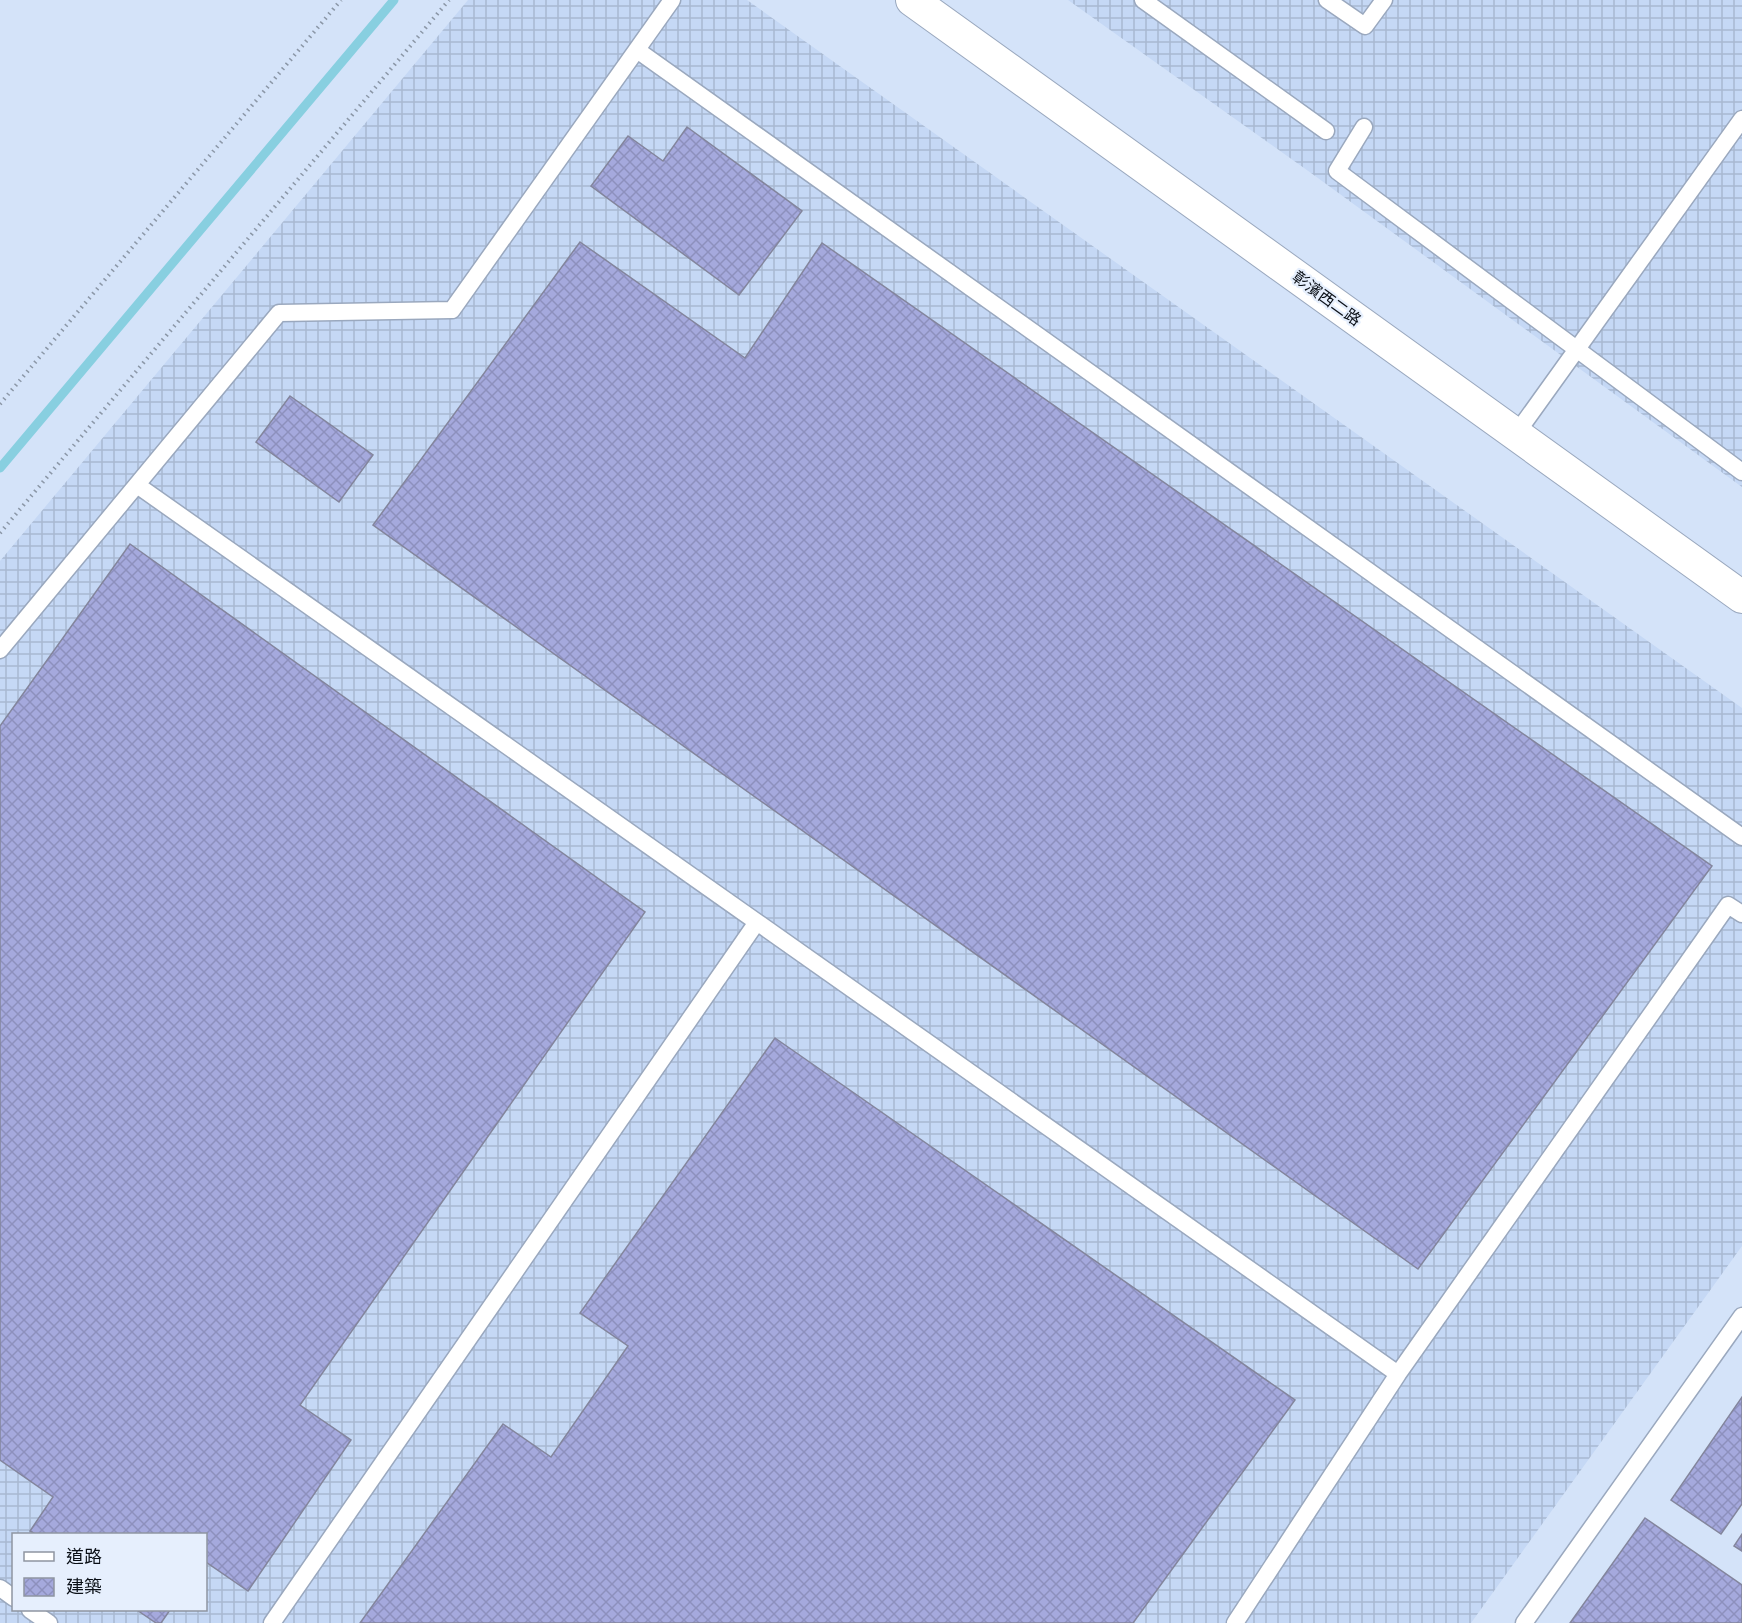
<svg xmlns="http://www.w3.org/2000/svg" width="1742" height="1623" viewBox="0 0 1742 1623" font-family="Lato,'Noto Sans TC',sans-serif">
  <defs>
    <pattern id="industrial-grid" width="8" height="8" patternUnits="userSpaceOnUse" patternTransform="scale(1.5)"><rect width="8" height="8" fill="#c5d8f5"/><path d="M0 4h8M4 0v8" fill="none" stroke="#a8b8d1"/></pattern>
    <pattern id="building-cross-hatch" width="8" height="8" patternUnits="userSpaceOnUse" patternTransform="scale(1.5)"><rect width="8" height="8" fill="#a5a9dd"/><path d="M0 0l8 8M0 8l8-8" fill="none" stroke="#8d90bd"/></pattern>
  </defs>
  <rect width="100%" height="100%" fill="#d4e3f9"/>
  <path fill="url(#industrial-grid)" fill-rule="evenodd" d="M468,0h279l995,708v538l-271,377h-1471v-1062zM14,1534h192v76h-192z
    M1068,0h674v487l-431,-314z"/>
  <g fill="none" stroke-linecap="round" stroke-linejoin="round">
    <path stroke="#88cfe0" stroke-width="9" d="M0,468l394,-468"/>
  </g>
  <path fill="url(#building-cross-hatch)" stroke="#83859c" stroke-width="1.5" d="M687,127l115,84 -63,84 -148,-109 37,-50 35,25z
    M580,242l165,116 77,-115 890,623 -294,403 -1045,-744z
    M290,396l83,59 -34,47 -83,-60z
    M130,544l515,368 -345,493 51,35 -103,151 -42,-29v-28h-171l-5,-3 23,-34 -53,-37v-734z
    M775,1038l520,362 -162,223h-773l143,-199 48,33 77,-111 -48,-33z
    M1742,1397v107l-21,30 -50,-34z
    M1645,1518l97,67v38h-172z
    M1742,1534v17l-8,-5z
    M137,1610h33l-9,13h-5z"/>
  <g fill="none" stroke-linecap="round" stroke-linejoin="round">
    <defs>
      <path id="lane" d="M1143,0l183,131
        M1327,0l38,26 19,-26
        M637,50l1105,787
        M1364,127l-27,44 405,301
        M1516,434l226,-315
        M137,485l1261,889 -163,249
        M0,650l279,-337 173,-3 220,-310
        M1398,1374l330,-469 14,9
        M0,1588l14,10
        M30,1610l19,13
        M272,1623l485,-701
        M1524,1623l218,-307"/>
      <path id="street" d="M912,0l830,597"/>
    </defs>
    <use href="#lane" stroke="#9aa8be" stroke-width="19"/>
    <use href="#street" stroke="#9aa8be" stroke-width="34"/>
    <path stroke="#8b97a7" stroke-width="4" stroke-dasharray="1.5 4.5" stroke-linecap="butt" d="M0,404l341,-404
      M0,533l449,-533"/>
    <use href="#lane" stroke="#fff" stroke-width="16"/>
    <use href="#street" stroke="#fff" stroke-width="32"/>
  </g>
  <g text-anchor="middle" stroke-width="4.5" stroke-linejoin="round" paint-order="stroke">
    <g font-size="16" fill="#0a0f16" stroke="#e6effd">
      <text transform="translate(1327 298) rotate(36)" y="6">彰濱西二路</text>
    </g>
  </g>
  <rect x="12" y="1533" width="195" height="78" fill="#e6effd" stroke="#8e95a1" stroke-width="1.5"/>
  <rect x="24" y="1552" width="30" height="9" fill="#ffffff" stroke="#8e95a1" stroke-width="1.5"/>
  <text x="66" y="1563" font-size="18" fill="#0a0f16">道路</text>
  <rect x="24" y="1578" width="30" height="18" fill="url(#building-cross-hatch)" stroke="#8e95a1" stroke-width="1.5"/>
  <text x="66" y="1593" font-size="18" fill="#0a0f16">建築</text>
</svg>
